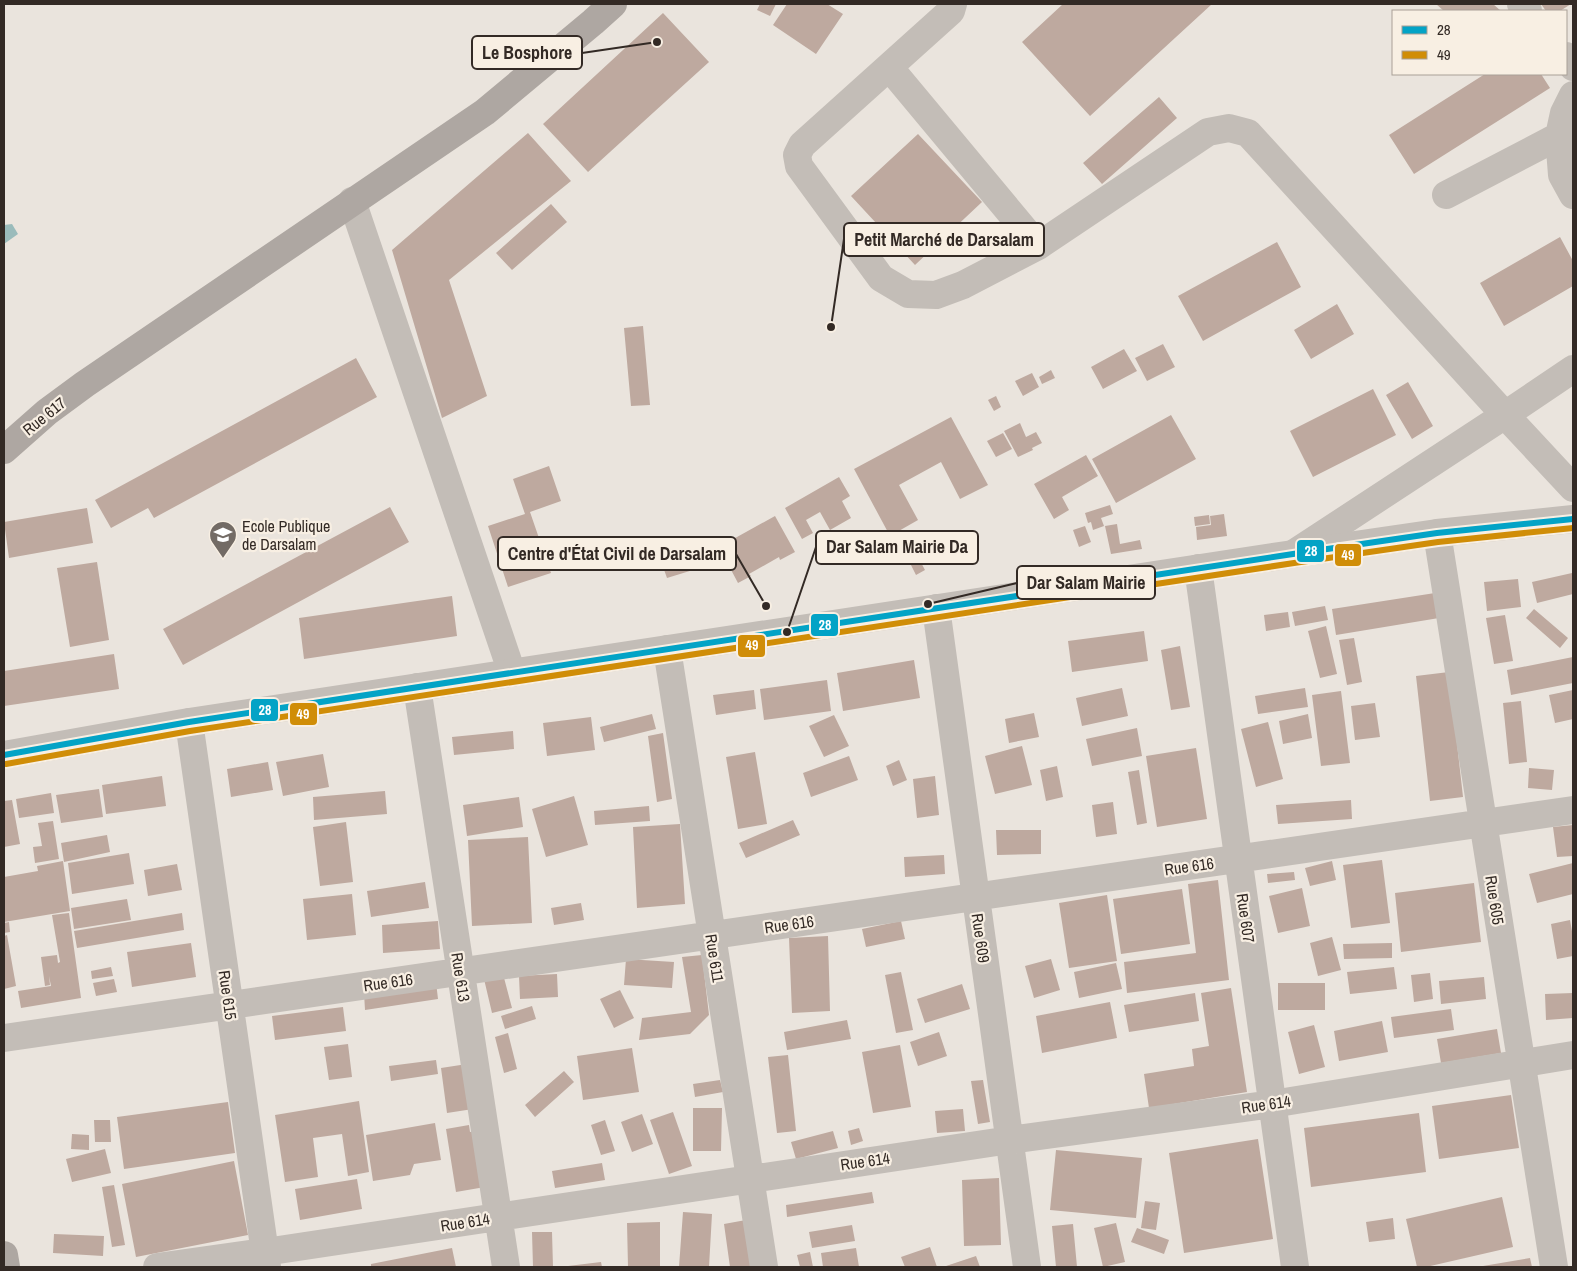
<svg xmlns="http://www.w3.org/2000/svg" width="1577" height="1271" viewBox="0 0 1577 1271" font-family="'Archivo Narrow',sans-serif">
  <rect width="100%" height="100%" fill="#eae4dd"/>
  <path fill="#9abbbb" d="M12,224l6,10 -14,10v-19z"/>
  <path fill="#bea99f" d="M760,4h16l-6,12 -13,-6z
    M787,4h40l16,10 -27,40 -43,-29z
    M1063,4h149l-122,112 -68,-74z
    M1436,4h57l8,7h-57z
    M1541,4h30l-11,7h-14z
    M663,13l46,49 -121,110 -45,-48z
    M1485,74h56l9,14 -136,86 -25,-39z
    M1159,97l18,21 -75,66 -19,-21z
    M528,133l43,48 -122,99 38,116 -45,22 -50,-168z
    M918,134l64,68 -67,63 -64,-69z
    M551,204l16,18 -55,48 -16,-17z
    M1560,237l13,24v25l-69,40 -24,-43z
    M1277,242l24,45 -98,54 -25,-45z
    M1337,304l17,30 -43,25 -17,-29z
    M643,326l7,79 -19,1 -7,-78z
    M1163,344l12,23 -28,14 -12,-23z
    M1124,349l13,22 -34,18 -12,-22z
    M356,358l21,39 -223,121 -6,-10 -37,20 -16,-28z
    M1051,370l4,8 -13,6 -3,-7z
    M1032,373l7,14 -16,9 -8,-15z
    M1408,382l25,44 -21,13 -26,-44z
    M1373,389l23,46 -83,42 -23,-46z
    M996,396l5,11 -7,4 -6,-11z
    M1171,415l25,44 -80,44 -24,-44z
    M951,417l37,68 -28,14 -19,-37 -42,23 19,35 -28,16 -36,-67z
    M1020,423l6,14 10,-5 6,11 -10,5 1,2 -15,7 -14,-26z
    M1003,433l9,16 -16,8 -9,-16z
    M1086,455l12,21 -36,21 7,13 -15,9 -20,-35z
    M549,466l12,35 -31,11 21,61 -43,14 -20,-61 37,-12 -12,-35z
    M839,477l11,19 -8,5 9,17 -21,12 -10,-18 -14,8 7,13 -11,6 -17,-31z
    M1110,505l3,9 -12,4 3,8 -11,4 -2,-8 -3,1 -3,-10z
    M390,507l19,35 -226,123 -20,-36z
    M87,508l6,35 -84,15 -5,-36z
    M1224,514l3,22 -30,4 -1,-13 15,-2 -1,-9z
    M1209,515l1,9 -15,2 -1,-9z
    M775,516l20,36 -15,8 -1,-3 -30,17 2,2 -13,7 -19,-36z
    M1117,524l3,20 20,-4 2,9 -31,5 -6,-28z
    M1085,526l6,16 -12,5 -6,-17z
    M702,552l4,14 -39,12 -5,-14z
    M918,557l7,13 -9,5 -7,-14z
    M97,562l12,78 -39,7 -13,-79z
    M1572,573l1,21 -36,9 -5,-21z
    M1518,579l3,28 -34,4 -3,-29z
    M1435,593l4,25 -103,17 -4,-26z
    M452,596l5,40 -153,23 -5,-41z
    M1325,606l3,14 -33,6 -3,-14z
    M1534,609l34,29 -8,10 -34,-30z
    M1288,612l2,15 -24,4 -2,-16z
    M1505,615l8,46 -19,3 -8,-46z
    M1326,626l11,48 -17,4 -12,-47z
    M1144,631l4,30 -76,11 -4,-31z
    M1354,638l8,44 -15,3 -8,-45z
    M1180,646l10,61 -19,3 -10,-60z
    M114,654l5,35 -115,17v-35z
    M1573,657v26l-62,12 -4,-25z
    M914,660l6,38 -77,13 -6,-38z
    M1449,672l14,125 -33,4 -14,-125z
    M827,680l4,31 -67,9 -4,-31z
    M1122,688l6,28 -46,10 -6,-28z
    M1305,688l3,19 -50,7 -3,-18z
    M754,690l2,19 -40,6 -3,-20z
    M1573,690v29l-18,4 -6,-28z
    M1341,691l9,72 -29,3 -9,-71z
    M1521,701l6,61 -18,2 -6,-61z
    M1375,703l5,34 -25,3 -4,-34z
    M1034,713l5,24 -30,6 -4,-24z
    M652,714l4,15 -52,13 -4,-15z
    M1308,714l4,24 -29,6 -4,-23z
    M834,715l15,31 -25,11 -15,-31z
    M591,717l4,33 -48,6 -4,-33z
    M1268,722l15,57 -27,8 -15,-58z
    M1137,728l5,28 -50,10 -6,-27z
    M513,731l1,18 -60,6 -2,-18z
    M663,733l9,66 -15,3 -9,-66z
    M1022,746l10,39 -37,9 -10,-38z
    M1196,748l11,71 -50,8 -11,-71z
    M755,752l12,72 -29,5 -12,-72z
    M323,754l6,33 -46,9 -7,-34z
    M849,756l9,24 -47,17 -8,-24z
    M899,760l8,20 -14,6 -7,-20z
    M268,762l5,28 -42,7 -4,-28z
    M1057,766l6,31 -17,4 -6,-31z
    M1529,768l25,2 -2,20 -24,-2z
    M1139,770l8,53 -10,2 -9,-53z
    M162,776l4,30 -60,8 -4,-29z
    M935,776l4,39 -22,3 -4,-39z
    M99,789l4,28 -42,6 -5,-28z
    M385,791l2,23 -73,6 -1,-23z
    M51,793l3,20 -35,5 -3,-19z
    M574,796l14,49 -42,12 -14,-48z
    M519,797l4,30 -56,9 -4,-31z
    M12,800l8,44 -16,3v-46z
    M1351,800l1,19 -74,5 -2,-19z
    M1113,802l4,32 -21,3 -4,-32z
    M649,806l1,15 -55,4 -1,-14z
    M793,820l7,15 -54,23 -7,-15z
    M53,821l6,38 -24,4 -2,-16 9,-1 -4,-23z
    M346,822l7,60 -33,4 -7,-59z
    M680,824l5,80 -48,4 -4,-81z
    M1573,825v31l-16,1 -4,-30z
    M996,830h45v24l-44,1z
    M107,835l3,17 -46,10 -3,-19z
    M528,837l4,86 -60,3 -4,-86z
    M129,853l5,31 -62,10 -4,-31z
    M944,855l1,19 -40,3 -1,-20z
    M1382,860l8,63 -39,5 -8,-63z
    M63,861l7,50 -66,11v-45l34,-6 -1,-5z
    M1332,861l4,19 -26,6 -5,-18z
    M1573,863v31l-36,9 -8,-29z
    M177,864l5,26 -34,6 -4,-26z
    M1294,872l1,8 -27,3 -1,-9z
    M1218,880l11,100 -102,13 -3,-31 72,-9 -8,-69z
    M425,882l4,26 -58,9 -4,-26z
    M1474,883l7,59 -80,10 -6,-59z
    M1302,888l8,38 -32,7 -9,-37z
    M1182,889l8,55 -69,10 -8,-55z
    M352,894l4,41 -49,5 -4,-41z
    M1107,895l10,66 -48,7 -10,-65z
    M127,899l4,21 -57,9 -3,-21z
    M581,903l3,17 -30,5 -3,-17z
    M69,913l12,85 -60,10 -3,-17 33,-5 -2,-10 1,9 -5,1 -4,-29 16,-2 1,8 2,-1 -8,-47z
    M182,913l2,17 -107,18 -3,-17z
    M1570,920l3,17v19l-16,3 -6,-35z
    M438,921l2,28 -57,4 -1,-28z
    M901,921l4,18 -39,8 -4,-18z
    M9,922l1,10 -6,1v-10z
    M7,935l9,51 -12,3v-53z
    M828,936l2,75 -38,2 -3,-75z
    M1332,937l9,33 -23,6 -8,-33z
    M191,943l5,34 -64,10 -5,-35z
    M1392,943v15l-48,1 -1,-15z
    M702,955l7,60 -19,19 -51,6 3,-22 49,-6 -9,-55z
    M626,959l48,3 -2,26 -48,-3z
    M1051,959l9,31 -26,8 -9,-32z
    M1116,963l6,26 -43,9 -5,-26z
    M111,967l2,9 -21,3 -1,-8z
    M1394,967l3,22 -47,5 -3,-22z
    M901,972l12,58 -17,3 -11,-58z
    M1430,973l3,26 -19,3 -3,-27z
    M503,974l9,34 -20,5 -8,-34z
    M557,974l1,23 -38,2 -1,-23z
    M1484,977l2,22 -45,5 -2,-23z
    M114,979l3,13 -21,4 -3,-13z
    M436,982l2,17 -73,11 -1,-17z
    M1278,983h47v27h-47z
    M962,984l8,25 -45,14 -8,-24z
    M1231,988l16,104 -98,16 -5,-34 50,-8 -2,-17 17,-3 -8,-53z
    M620,990l14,28 -20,10 -14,-29z
    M1195,993l4,28 -70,11 -5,-27z
    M1573,993v25l-27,2 -1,-26z
    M1110,1002l7,36 -75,15 -6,-37z
    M532,1006l4,13 -31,10 -4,-13z
    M343,1007l3,24 -71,9 -3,-24z
    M1451,1009l3,21 -60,8 -3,-21z
    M847,1020l4,19 -64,11 -3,-18z
    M1382,1021l6,31 -49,9 -5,-30z
    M1314,1025l11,42 -26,7 -11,-42z
    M1497,1029l4,24 -60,10 -4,-24z
    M939,1032l8,24 -29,10 -8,-24z
    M508,1033l9,36 -13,4 -9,-36z
    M348,1044l4,33 -23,3 -5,-33z
    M900,1045l11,62 -38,6 -11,-61z
    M632,1048l7,44 -56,8 -6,-44z
    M788,1055l8,76 -19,2 -9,-76z
    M436,1060l2,14 -47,7 -2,-15z
    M467,1064l6,45 -26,4 -6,-45z
    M564,1071l10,11 -39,35 -10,-12z
    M720,1080l3,12 -28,5 -2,-13z
    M983,1080l7,42 -12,2 -7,-43z
    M1511,1095l8,53 -80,11 -7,-53z
    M359,1101l10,71 -21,4 -6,-42 -29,4 5,39 -33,5 -10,-67z
    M228,1102l7,51 -111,16 -7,-52z
    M693,1108h29l-1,43h-28z
    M963,1109l2,22 -28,2 -2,-22z
    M673,1112l19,54 -23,8 -19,-54z
    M1419,1113l7,59 -115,15 -7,-59z
    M642,1114l11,30 -21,8 -11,-30z
    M94,1120h16l1,22h-16z
    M605,1120l10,31 -14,4 -10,-30z
    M435,1123l6,37 -27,4 -4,11 -37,6 -7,-46z
    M469,1125l1,7 6,-1 9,56 -29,5 -10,-63z
    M859,1128l4,13 -12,4 -3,-14z
    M833,1131l5,17 -42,11 -5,-17z
    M72,1134l17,1v15l-18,-1z
    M1258,1139l15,100 -89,14 -15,-100z
    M105,1149l6,24 -39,9 -6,-23z
    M1056,1150l86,8 -6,60 -86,-8z
    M234,1161l14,74 -112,22 -14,-73z
    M602,1163l3,17 -50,8 -3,-17z
    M999,1178l2,67 -37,1 -2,-66z
    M357,1179l5,30 -62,11 -5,-31z
    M114,1185l11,60 -13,2 -10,-60z
    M872,1192l2,11 -87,14 -1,-12z
    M1502,1197l11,50 -87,20h-9l-11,-48z
    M1145,1201l15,2 -4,27 -15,-2z
    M683,1212l29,2 -3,53h-30z
    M1393,1218l2,21 -26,3 -3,-20z
    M746,1220l7,47h-23l-6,-43z
    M660,1222v45h-32l-1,-44z
    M1116,1223l9,39 -22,5 -9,-39z
    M1073,1224l4,43h-21l-4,-41z
    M852,1225l3,16 -43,7 -3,-16z
    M1137,1228l32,12 -5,14 -33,-12z
    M532,1232h20l1,35h-20z
    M54,1234l50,2 -1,20 -50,-3z
    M930,1247l7,20h-32l-4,-10z
    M452,1248l4,19h-85v-3z
    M856,1248l3,19h-36l-2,-14z
    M810,1252l3,15h-13l-3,-12z
    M976,1256l4,11h-37z
    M1530,1258l2,9h-49v-1z
    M601,1262l1,5h-34v-1z"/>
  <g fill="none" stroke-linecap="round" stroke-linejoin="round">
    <path stroke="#c3bdb7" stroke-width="28" d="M953,4l-2,7 -149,134 -5,10 2,11 82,112 27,16 28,1 27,-10 75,-39 170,-114 21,-4 19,5 257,282 68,73
      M1521,4l7,7
      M1566,56l7,11
      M889,67l149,179
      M1573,95l-9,18 -5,23 3,39 11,20
      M1446,195l113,-59
      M352,201l160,472
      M1437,533l117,734
      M1293,554l212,-139 68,-46
      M1198,568l97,699
      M936,608l91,659
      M667,649l97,618
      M417,687l89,580
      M189,722l78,545
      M4,1038l1569,-228
      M157,1267l108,-15 745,-112 262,-36 301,-49"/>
    <path stroke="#c3bdb7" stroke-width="28" d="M4,755l185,-33 1104,-168 144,-21 136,-14"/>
    <path stroke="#aea7a2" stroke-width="28" d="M4,450l43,-38 38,-28 400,-272 108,-90 20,-18
      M4,1255l2,12"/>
    <defs>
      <path id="bus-1" d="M4,755l185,-33 1104,-168 144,-21 136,-14"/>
      <path id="bus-2" d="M6,764l184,-33 1104,-168 144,-21 135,-14"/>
    </defs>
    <use href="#bus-1" stroke="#f8efe3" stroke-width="10"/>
    <use href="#bus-2" stroke="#f8efe3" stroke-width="10"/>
    <use href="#bus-1" stroke="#03a3c6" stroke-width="6"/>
    <use href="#bus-2" stroke="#d08d07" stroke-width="6"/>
  </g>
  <defs>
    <symbol id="school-pin" viewBox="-11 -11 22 30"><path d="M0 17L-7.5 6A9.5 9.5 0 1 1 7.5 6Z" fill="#736b65" stroke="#f8efe3"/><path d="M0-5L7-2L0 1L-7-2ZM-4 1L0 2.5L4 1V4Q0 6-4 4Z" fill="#fff"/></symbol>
  </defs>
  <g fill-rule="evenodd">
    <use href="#school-pin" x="207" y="519" width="32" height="43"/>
  </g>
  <g text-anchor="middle" stroke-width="4.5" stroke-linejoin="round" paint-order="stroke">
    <g font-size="16" fill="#332a25" stroke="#f8efe3">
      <text transform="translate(44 416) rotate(-39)" y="6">Rue 617</text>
      <text transform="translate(1189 866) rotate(-8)" y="6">Rue 616</text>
      <text transform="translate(1495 900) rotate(81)" y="6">Rue 605</text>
      <text transform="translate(1246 918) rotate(82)" y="6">Rue 607</text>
      <text transform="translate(789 924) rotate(-8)" y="6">Rue 616</text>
      <text transform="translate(981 938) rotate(82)" y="6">Rue 609</text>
      <text transform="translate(715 958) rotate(81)" y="6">Rue 611</text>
      <text transform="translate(461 977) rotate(81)" y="6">Rue 613</text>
      <text transform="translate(388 982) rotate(-8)" y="6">Rue 616</text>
      <text transform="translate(228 995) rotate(82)" y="6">Rue 615</text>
      <text transform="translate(1266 1104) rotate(-8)" y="6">Rue 614</text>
      <text transform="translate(865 1161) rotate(-8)" y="6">Rue 614</text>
      <text transform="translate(465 1222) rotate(-9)" y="6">Rue 614</text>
    </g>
    <g font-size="16" fill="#332a25" stroke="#f8efe3" text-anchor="start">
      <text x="242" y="532">Ecole Publique<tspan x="242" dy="18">de Darsalam</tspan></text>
    </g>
  </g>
  <path fill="none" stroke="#332a25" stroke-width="2" d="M657 42L582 53M831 327L844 239M787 632L816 547M766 606L736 554M928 604L1017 583"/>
  <g fill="#332a25" stroke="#f8efe3" stroke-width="2">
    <circle cx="657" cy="42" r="5"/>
    <circle cx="831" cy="327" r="5"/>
    <circle cx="787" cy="632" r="5"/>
    <circle cx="766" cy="606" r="5"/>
    <circle cx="928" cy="604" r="5"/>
  </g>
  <g fill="#f8efe3" stroke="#332a25" stroke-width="2">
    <rect x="472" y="36" width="110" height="33" rx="5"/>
    <rect x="844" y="223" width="200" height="33" rx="5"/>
    <rect x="816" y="531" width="162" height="33" rx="5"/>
    <rect x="498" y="537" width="238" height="33" rx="5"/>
    <rect x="1017" y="566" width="138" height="33" rx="5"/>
  </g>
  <g font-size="18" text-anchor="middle" font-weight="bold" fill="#332a25">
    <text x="527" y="59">Le Bosphore</text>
    <text x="944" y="246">Petit Marché de Darsalam</text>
    <text x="897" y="553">Dar Salam Mairie Da</text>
    <text x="617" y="560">Centre d'État Civil de Darsalam</text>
    <text x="1086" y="589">Dar Salam Mairie</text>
  </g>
  <g stroke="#f8efe3" stroke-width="2">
    <rect x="1296" y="539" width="29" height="24" rx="5" fill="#03a3c6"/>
    <rect x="1334" y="543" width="28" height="24" rx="5" fill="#d08d07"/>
    <rect x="810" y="613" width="29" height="24" rx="5" fill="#03a3c6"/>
    <rect x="737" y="634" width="29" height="24" rx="5" fill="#d08d07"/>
    <rect x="250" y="698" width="29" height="24" rx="5" fill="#03a3c6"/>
    <rect x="289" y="702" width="29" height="24" rx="5" fill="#d08d07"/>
  </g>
  <g font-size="14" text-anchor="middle" font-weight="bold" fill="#fff">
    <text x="1311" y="556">28</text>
    <text x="1348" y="560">49</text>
    <text x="825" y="630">28</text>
    <text x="752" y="650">49</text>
    <text x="265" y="715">28</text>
    <text x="303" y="719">49</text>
  </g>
  <rect width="1577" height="1271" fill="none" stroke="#332a25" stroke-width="10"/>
  <rect x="1392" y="10" width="175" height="65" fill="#f8efe3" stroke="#a9a097"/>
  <rect x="1402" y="26" width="25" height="8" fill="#03a3c6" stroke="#a9a097"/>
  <text x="1437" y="35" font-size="15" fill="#332a25">28</text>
  <rect x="1402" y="51" width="25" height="8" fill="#d08d07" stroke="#a9a097"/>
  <text x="1437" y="60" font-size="15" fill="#332a25">49</text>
</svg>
